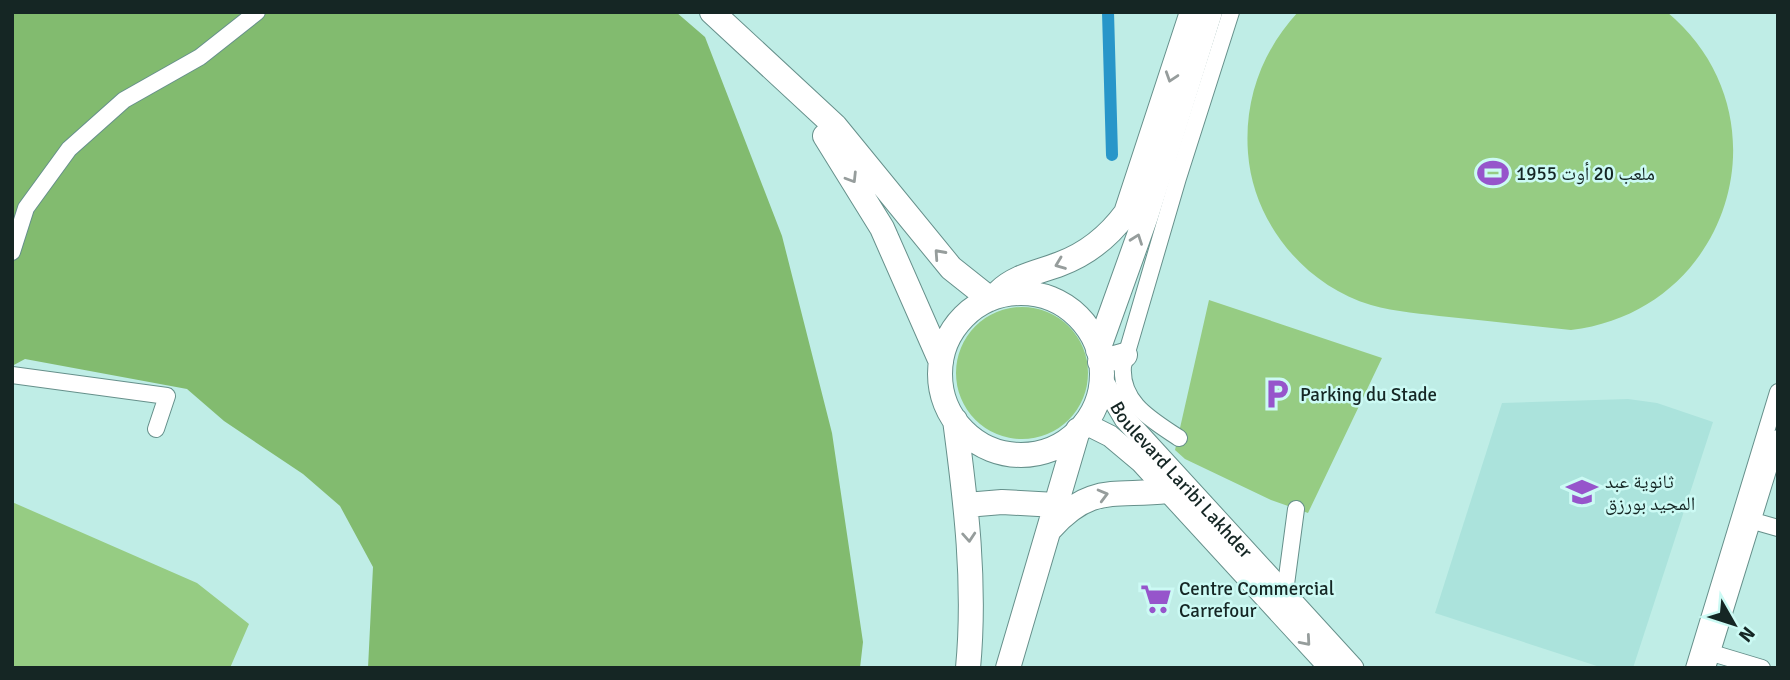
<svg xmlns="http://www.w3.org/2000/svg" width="1790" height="680" viewBox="0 0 1790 680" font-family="Signika,'Noto Naskh Arabic',sans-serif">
  <rect width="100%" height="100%" fill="#bfede6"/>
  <path fill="#abe3dc" d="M1628,399l29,4 56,19 -80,246h-30l-168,-55 67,-210z"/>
  <path fill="#96cc83" d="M1298,12h369c123,102 65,299 -96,318 -41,-4 -81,-9 -122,-13 -26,-3 -53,-5 -78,-12 -67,-20 -118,-83 -123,-152 -4,-53 14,-102 50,-141z
    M1209,300l173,58 -74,155 -37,-13 -86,-41 -10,-9z
    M956 373a66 66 0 1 1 132 0a66 66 0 1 1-132 0Z
    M12,502l185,81 52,41 -19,44h-218z"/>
  <path fill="#82bb6f" d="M12,12h664l29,25 77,199 50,197 31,209 -3,26h-492l5,-101 -33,-61 -37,-32 -79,-53 -37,-32 -162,-30 -13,7z"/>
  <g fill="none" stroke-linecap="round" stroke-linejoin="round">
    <path stroke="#2896c9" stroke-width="12" d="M1108,12l4,143"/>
    <defs>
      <path id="minor" d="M12,252l14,-44 43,-59 55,-49 76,-43 57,-45
        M12,375l155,21 -11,33
        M1179,438c-27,-18 -59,-35 -56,-72l55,-188 53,-166
        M1743,518l35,10
        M1285,592l11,-83
        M1702,650l60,18
        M1694,668l84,-276
        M1707,668l71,-230"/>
      <g id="major">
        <path id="s1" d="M1101,378l24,41 228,249"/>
        <path d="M1084,423l26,13 31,26 189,206"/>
      </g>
      <path id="highway" d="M712,12l123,114 116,142 39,31
        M825,136l57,92 59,134
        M999,292c16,-16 40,-20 61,-28 27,-10 49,-28 66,-51l66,-201
        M940 374a81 81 0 1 1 162 0a81 81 0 1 1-162 0Z
        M1098,350l48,-134 64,-204
        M1100,362l25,-7
        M955,420c11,83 21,164 13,248
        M966,505l36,-3 54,3
        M1050,529c41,-46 65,-32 117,-38
        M1008,668l70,-238"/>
    </defs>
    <use href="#minor" stroke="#66908b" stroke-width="18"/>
    <use href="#major" stroke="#66908b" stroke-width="23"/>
    <use href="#highway" stroke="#66908b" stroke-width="26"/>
    <use href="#minor" stroke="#fff" stroke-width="16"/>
    <use href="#major" stroke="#fff" stroke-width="21"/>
    <use href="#highway" stroke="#fff" stroke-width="24"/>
  </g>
  <defs><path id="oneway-chevron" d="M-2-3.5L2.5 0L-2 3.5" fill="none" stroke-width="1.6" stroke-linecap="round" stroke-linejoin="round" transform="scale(1.75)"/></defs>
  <g stroke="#969d9c">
    <use href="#oneway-chevron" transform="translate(1171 77) rotate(108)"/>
    <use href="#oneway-chevron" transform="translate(852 178) rotate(58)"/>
    <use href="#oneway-chevron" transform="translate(1137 239) rotate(-70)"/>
    <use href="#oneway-chevron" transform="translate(939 254) rotate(-132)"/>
    <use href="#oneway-chevron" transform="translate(1060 264) rotate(159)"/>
    <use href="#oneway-chevron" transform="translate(1103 495) rotate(-15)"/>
    <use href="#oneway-chevron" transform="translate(969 537) rotate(86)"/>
    <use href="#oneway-chevron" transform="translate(1306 641) rotate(49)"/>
  </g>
  <defs>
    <symbol id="stadium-bare" viewBox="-9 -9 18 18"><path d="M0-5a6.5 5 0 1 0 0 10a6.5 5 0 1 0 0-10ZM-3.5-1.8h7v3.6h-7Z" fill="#9655cb" stroke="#ccfaf4" stroke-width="2.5" paint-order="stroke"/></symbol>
    <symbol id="parking-bare" viewBox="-9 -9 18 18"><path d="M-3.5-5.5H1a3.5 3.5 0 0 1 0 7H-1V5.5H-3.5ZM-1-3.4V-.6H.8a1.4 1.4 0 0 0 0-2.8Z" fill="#9655cb" stroke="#ccfaf4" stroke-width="2.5" paint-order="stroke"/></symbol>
    <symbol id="school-bare" viewBox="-9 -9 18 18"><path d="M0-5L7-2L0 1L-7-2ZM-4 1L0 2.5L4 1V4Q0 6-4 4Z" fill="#9655cb" stroke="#ccfaf4" stroke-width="2.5" paint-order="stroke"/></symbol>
    <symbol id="supermarket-bare" viewBox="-9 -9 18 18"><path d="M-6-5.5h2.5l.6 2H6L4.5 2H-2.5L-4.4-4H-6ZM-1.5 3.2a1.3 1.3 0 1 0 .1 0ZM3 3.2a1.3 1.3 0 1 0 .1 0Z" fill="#9655cb" stroke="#ccfaf4" stroke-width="2.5" paint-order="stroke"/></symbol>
  </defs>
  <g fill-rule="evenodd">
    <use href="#stadium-bare" x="1471" y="151" width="44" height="44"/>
    <use href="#parking-bare" x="1255" y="372" width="44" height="44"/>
    <use href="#school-bare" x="1560" y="470" width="44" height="44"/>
    <use href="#supermarket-bare" x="1134" y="577" width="44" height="44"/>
  </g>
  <g text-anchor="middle" stroke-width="5" stroke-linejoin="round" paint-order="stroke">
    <g font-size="19" fill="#152624" stroke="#ccfaf4" text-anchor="start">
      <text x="1516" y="180">ملعب 20 أوت 1955</text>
      <text x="1300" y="401">Parking du Stade</text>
      <text x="1605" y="488">ثانوية عبد<tspan x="1605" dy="22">المجيد بورزق</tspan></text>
      <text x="1179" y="595">Centre Commercial<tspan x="1179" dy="22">Carrefour</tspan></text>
    </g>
    <g font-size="19" fill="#152624" stroke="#ccfaf4">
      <text dy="7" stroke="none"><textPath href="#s1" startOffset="130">Boulevard Laribi Lakhder</textPath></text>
    </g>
  </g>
  <rect width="1790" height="680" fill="none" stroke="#152624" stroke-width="28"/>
  <g transform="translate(1734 624) rotate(129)" stroke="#ccfaf4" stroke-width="5" paint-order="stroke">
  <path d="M0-5L12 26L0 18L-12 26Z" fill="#152624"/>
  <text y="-10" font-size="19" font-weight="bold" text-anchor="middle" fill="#152624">N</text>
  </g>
</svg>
